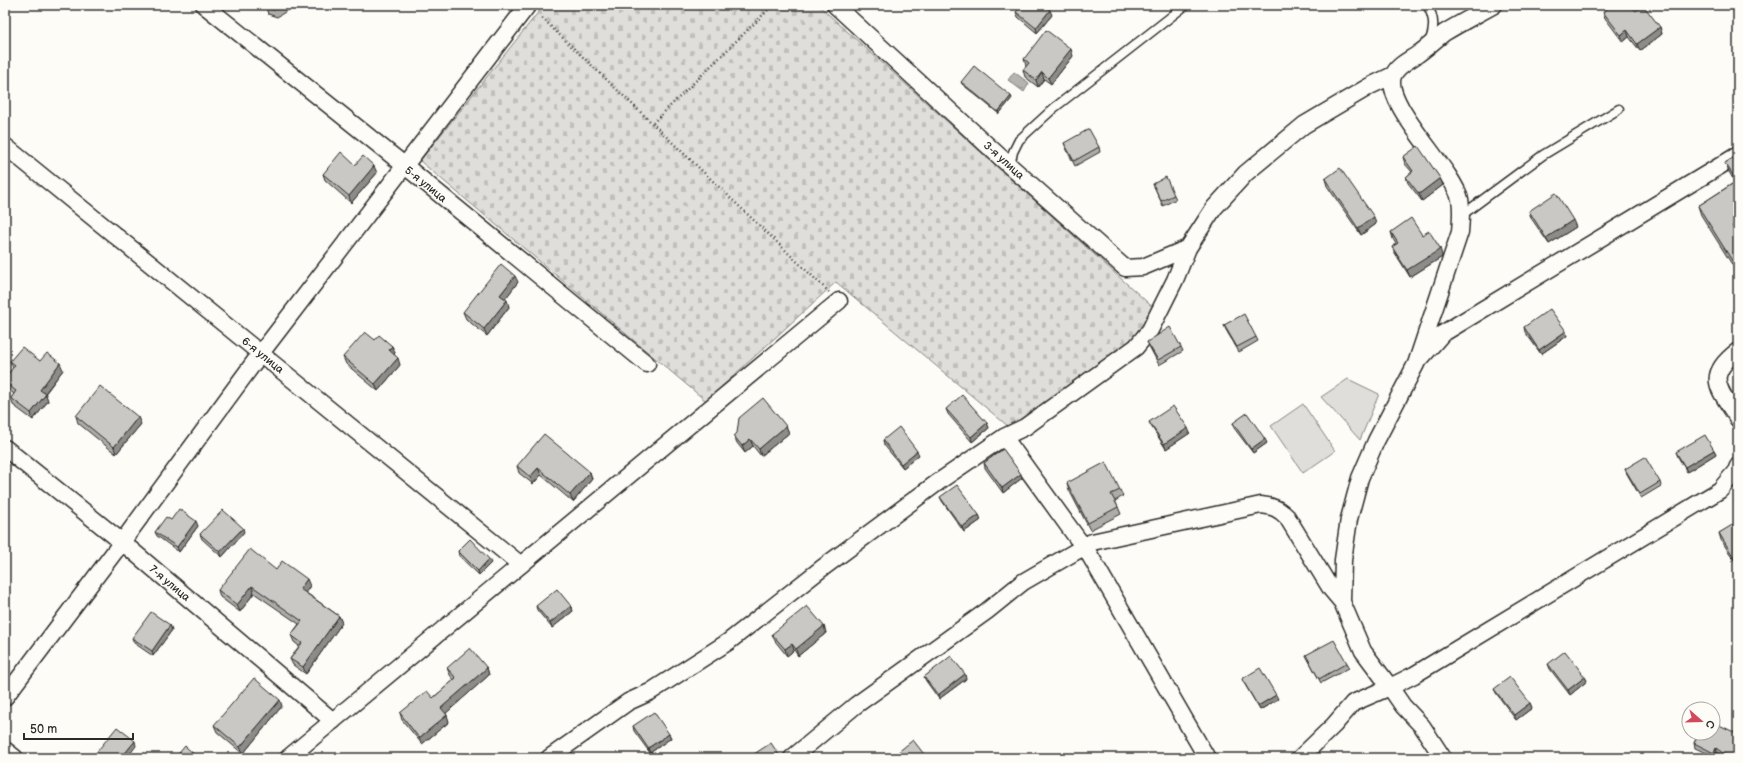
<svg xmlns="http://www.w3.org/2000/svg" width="1743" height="763" viewBox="0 0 1743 763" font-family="'Balsamiq Sans',sans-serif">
  <defs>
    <pattern id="cemetery-stones" width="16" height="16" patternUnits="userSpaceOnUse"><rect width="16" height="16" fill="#dfdeda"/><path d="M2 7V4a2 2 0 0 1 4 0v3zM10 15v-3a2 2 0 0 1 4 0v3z" fill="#c0bfbb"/></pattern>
    <pattern id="water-ripples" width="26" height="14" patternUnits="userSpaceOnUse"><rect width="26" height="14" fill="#b5b4b1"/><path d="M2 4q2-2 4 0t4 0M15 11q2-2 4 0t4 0" fill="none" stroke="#939390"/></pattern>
  </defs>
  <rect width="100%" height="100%" fill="#fdfcf7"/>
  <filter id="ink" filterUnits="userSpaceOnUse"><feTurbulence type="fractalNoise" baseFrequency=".025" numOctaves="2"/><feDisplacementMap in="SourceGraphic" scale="8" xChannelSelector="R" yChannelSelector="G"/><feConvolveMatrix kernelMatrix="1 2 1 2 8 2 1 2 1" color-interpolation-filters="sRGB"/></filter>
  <g filter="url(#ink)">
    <path fill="url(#cemetery-stones)" stroke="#858482" d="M544,5h274l339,306 -38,41 -110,75 -173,-145 -130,119 -286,-240z"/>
    <path fill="#dfdeda" stroke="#858482" d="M1348,379l31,15 -19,46 -39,-43z
      M1303,404l32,47 -32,22 -32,-47z"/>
    <path fill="url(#water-ripples)" stroke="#7e7d7b" d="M1014,72l15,11 -5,9 -16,-12z"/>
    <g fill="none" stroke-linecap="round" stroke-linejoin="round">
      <defs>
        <path id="lane" d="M1427,5c7,11 8,23 3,35
          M1010,166l3,-14 6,-12 35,-32 132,-103
          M1462,215l81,-60 76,-46"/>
        <path id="street" d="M204,5l200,160 243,199
          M835,5l175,161 115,102 18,-1 45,-19
          M1494,5c-16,9 -34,18 -50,28 -9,7 -17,15 -26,21 -8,6 -21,11 -25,22 -10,28 59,92 67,123 2,11 1,22 0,33l-44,132 -40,77 -16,37 -11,41 -6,41 -1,42 21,49 27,36 24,-12 306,-185 16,-19 2,-5
          M5,146l516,419
          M1738,351c-35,26 -18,38 0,68
          M1421,358l21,-24 296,-179
          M1004,437l73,101 8,9 122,211
          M5,448l117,94 211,179
          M5,697l117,-155 139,-189 267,-348
          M5,750l10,8
          M288,758l551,-457
          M549,758l79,-56 22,-10 78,-50 93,-73 120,-89 63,-43 21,-10 111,-80 14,-17 25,-50 13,-32 26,-40 32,-35 58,-48 66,-39 23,-11
          M792,758l64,-53 131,-94 36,-29 69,-40 169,-37c12,1 18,4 26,12l44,72 11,13
          M1300,758l34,-33 19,-22 37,-16 13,19 19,20 21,32"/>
      </defs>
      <use href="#lane" stroke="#2b2b2b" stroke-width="11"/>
      <use href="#street" stroke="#2b2b2b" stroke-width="19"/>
      <path stroke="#2b2b2b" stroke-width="2.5" stroke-dasharray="1 3" stroke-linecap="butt" d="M542,18l287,274
        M653,123l120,-118"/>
      <use href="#lane" stroke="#fdfcf7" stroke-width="8"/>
      <use href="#street" stroke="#fdfcf7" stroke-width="16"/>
    </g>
    <path fill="#adaca9" stroke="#2b2b2b" d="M265,5h26l-1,4 -13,8 -9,-3z
      M1636,11l24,16 2,7 -22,17 -11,-14 -6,5 -18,-24 -2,-6z
      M1016,12l36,3 -15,18 -19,-16z
      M1073,56l-22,28 -7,-5 -6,8 -13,-10 -2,-7 3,-4 -2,-7z
      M961,82l51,16 -13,16 -37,-30z
      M1064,143l35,4 1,5 -25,14 -9,-18z
      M1738,155v78h-1l1,1v40l-37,-59 -3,-9 37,-24 -6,-10 -4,-9z
      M1403,157l40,28 -21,16 -14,-18 -2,-6 6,-5 -7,-8z
      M355,165l22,8 -26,30 -26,-23 -2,-6z
      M1325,179l51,45 -15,11 -34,-49z
      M1153,184l21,11 2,4 -13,7z
      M1529,211l47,16 -27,17 -18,-26z
      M1391,232l31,3 20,20v2l-32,20 -15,-24 -3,-6 4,-3 -3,-5z
      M518,282l-13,17 4,8 -22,29 -21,-17 -3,-7z
      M1224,325l32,12 2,4 -19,11 -13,-22z
      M1524,327l43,9 -26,18 -16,-22z
      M375,340l17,6 3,7 -1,1 6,11 -22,26 -32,-27 -3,-7z
      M1147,342l34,5 2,4 -24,14 -10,-19z
      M10,361h30l23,9 -18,24 3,7 -15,19 -20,-15 -2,-7 3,-4 -9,-7v-9l8,-10z
      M946,409l41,14 2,5 -17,14 -24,-28z
      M76,416l65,8 -25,30 -38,-31z
      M1149,422l41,11 -24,16 -15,-23z
      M1233,423l34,20 -14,10 -19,-25z
      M786,426l3,7 -28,23 -8,-10 -8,7 -8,-10 -3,-7z
      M883,440l36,15 -16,13 -19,-23z
      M1714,450l2,4 -29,18 -9,-15 -2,-5z
      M984,463l38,15 -19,15 -18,-25z
      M517,466l73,6 2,7 -19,23 -32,-27 -8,9 -14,-11z
      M1625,469l35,13 1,4 -20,12 -14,-24z
      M1067,483l53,7 3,6 -8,5 3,6 3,7 -31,16 -21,-40z
      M940,497l39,18 2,5 -17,12 -22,-31z
      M171,520l27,6 -19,26 -22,-16 -2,-4z
      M1738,523v43l-17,-26 -2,-7z
      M244,532l-22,25 -20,-18 -2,-5z
      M458,551l33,12 -12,12 -20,-19z
      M276,570l34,16 -5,6 34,24 3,7 -36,51 -13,-9 -3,-6 9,-13 -5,-4 -3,-7 8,-11 -45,-31 -14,19 -20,-15 -2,-7z
      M536,606h35l2,5 -21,17 -15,-18z
      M170,625l2,5 -19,26 -19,-13 -2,-5z
      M824,626l2,7 -28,23 -4,-6 -7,6 -12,-15 -3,-7z
      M1306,655l41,8 2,5 -28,15 -13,-24z
      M1548,664l37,13 2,4 -17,14 -20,-26z
      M447,668h40l2,7 -43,38 3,9 -27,22 -20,-24 -2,-7 33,-15 21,-18 -4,-5z
      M924,677l42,2 -27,20 -13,-18z
      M1242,679l36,20 -18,11 -16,-27z
      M1494,689l36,14 2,5 -16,12 -20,-27z
      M282,706l-39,48 -26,-22 -3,-7z
      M633,726l36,8 2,4 -21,15 -16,-22z
      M1699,733l39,25h-13l-8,-6 -2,5 -20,-9 -1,-5z"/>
    <path fill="#8d8c89" stroke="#2b2b2b" d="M1050,10l2,5 -15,18 -1,-5z
      M1660,27l2,7 -22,17 -3,-7z
      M1627,30l2,7 -6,5 -2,-7z
      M1071,49l2,7 -22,28 -3,-6z
      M1042,72l2,7 -6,8 -2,-7z
      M1011,96l1,2 -13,16 -1,-2z
      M374,166l3,7 -26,30 -2,-7z
      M1440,178l3,7 -21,16 -3,-7z
      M1374,217l2,7 -15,11 -3,-7z
      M1573,220l3,7 -27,17 -3,-6z
      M1738,222v11l-2,1 -4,-8z
      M1440,248l2,7v2l-32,20 -3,-7z
      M515,276l3,6 -15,20 -3,-7z
      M507,300l2,7 -22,29 -3,-7z
      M1566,331l1,5 -26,18 -2,-4z
      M392,346l3,7 -3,4 -3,-7z
      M398,358l2,7 -22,26 -3,-7z
      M60,363l3,7 -21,27 -2,-7z
      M46,394l2,7 -15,19 -2,-7z
      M138,417l3,7 -25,30 -2,-7z
      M987,423l2,5 -17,14 -1,-5z
      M786,426l3,7 -28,23 -2,-7z
      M1188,428l2,5 -24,16 -2,-5z
      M750,439l3,7 -8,7 -3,-7z
      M1265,439l2,4 -14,10 -2,-4z
      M1714,450l2,4 -29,18 -2,-5z
      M917,451l2,4 -16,13 -2,-4z
      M538,468l3,7 -8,9 -3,-7z
      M590,472l2,7 -19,23 -3,-7z
      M1021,474l1,4 -19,15 -1,-5z
      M979,515l2,5 -17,12 -2,-5z
      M196,521l2,5 -19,26 -2,-5z
      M243,528l1,4 -22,25 -2,-5z
      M489,559l2,4 -12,12 -1,-4z
      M307,579l3,7 -7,10 -3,-7z
      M252,586l2,7 -14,19 -3,-7z
      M571,606l2,5 -21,17 -2,-5z
      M339,616l3,7 -36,51 -3,-7z
      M170,625l2,5 -19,26 -1,-5z
      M824,626l2,7 -28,23 -2,-7z
      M792,644l2,6 -7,6 -2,-7z
      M487,668l2,7 -45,40 -3,-7z
      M965,674l1,5 -27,20 -1,-4z
      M1585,677l2,4 -17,14 -2,-5z
      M1276,695l2,4 -18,11 -2,-4z
      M280,700l2,6 -39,48 -3,-7z
      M1530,703l2,5 -16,12 -2,-5z
      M447,715l2,7 -27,22 -3,-6z
      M669,734l2,4 -21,15 -2,-5z
      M135,741l1,5 -9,12h-6z
      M1716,748l1,4 -2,5 -1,-4z"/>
    <path fill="#c9c8c4" stroke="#2b2b2b" d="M265,5h18l-9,5 -9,-3z
      M1022,5h22l6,5 -14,18 -20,-16z
      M1612,5h19l5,6 7,-6 17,22 -23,17 -10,-14 -6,5 -18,-23z
      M1046,30l25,19 -23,29 -6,-6 -6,8 -13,-10 6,-7 -5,-4z
      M974,66l37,30 -13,16 -37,-30z
      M1089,129l10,18 -25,14 -10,-18z
      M1418,146l22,32 -21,16 -13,-17 7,-6 -10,-14z
      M341,152l14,13 8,-9 11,10 -25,30 -26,-22z
      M1738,155v67l-6,4 6,8v36l-40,-64 39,-25 -12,-18z
      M1340,168l34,49 -16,11 -33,-49z
      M1166,177l8,18 -13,6 -8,-17z
      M1556,193l17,27 -27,18 -17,-27z
      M1411,218l11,17 7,-4 11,17 -1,2 -32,20 -15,-23 6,-4 -7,-11z
      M501,264l14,12 -15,19 7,5 -23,29 -21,-17z
      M1550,309l16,22 -27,19 -15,-23z
      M1244,314l12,23 -19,10 -13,-22z
      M1170,327l11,20 -23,13 -11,-18z
      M365,332l10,8 4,-5 13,11 -3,4 9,8 -23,26 -32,-27z
      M22,347l18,14 7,-8 13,10 -20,27 6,4 -15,19 -20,-15 5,-7 -11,-9v-4l10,-13 -5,-4z
      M100,386l38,31 -24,30 -38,-31z
      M962,395l25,28 -16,14 -25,-28z
      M763,398l23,28 -27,23 -9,-10 -8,7 -8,-10 3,-3 2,-15z
      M1173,406l15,22 -24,16 -15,-22z
      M1247,413l18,26 -14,10 -18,-26z
      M899,427l18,24 -16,13 -18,-24z
      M544,434l46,38 -20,23 -32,-27 -8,9 -13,-11z
      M1705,435l9,15 -29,17 -9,-15z
      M1003,449l18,25 -19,14 -18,-25z
      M1645,457l15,25 -20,12 -15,-25z
      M1106,462l14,28 -9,4 7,13 -30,16 -21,-40z
      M957,485l22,30 -17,12 -22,-30z
      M179,509l17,12 -19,26 -22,-15 11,-15 5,3z
      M223,510l20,18 -23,24 -20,-18z
      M1737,522l1,1v41l-19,-31z
      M470,539l19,20 -11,12 -20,-20z
      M250,549l26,21 6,-9 25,18 -7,10 39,27 -36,51 -13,-8 12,-16 -11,-8 11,-14 -50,-35 -15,19 -19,-15z
      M557,589l14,17 -21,17 -14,-17z
      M807,606l17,20 -28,23 -4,-5 -7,5 -13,-15z
      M151,612l19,13 -18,26 -20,-13z
      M1334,640l13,23 -28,16 -13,-24z
      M470,648l17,20 -46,40 6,7 -28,23 -19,-25 27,-22 6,7 23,-20 -9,-10z
      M1565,651l20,26 -17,13 -20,-26z
      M951,656l14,18 -27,21 -14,-18z
      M1260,668l16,27 -18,11 -16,-27z
      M1510,677l20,26 -16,12 -20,-26z
      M254,678l26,22 -40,47 -26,-22z
      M654,712l15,22 -21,14 -15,-22z
      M1713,722l25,12v24h-8l-14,-10 -2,5 -20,-10 5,-10h14z
      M117,727l18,14 -14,17h-21l-5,-4z
      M913,740l14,18h-36z
      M771,743l10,15h-33z
      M185,746l13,12h-23z"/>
  </g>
  <g text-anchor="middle" stroke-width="3" stroke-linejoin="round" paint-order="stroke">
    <g font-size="11" fill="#2b2b2b" stroke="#fdfcf7">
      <text transform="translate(1004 160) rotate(42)" y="4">3-я улица</text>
      <text transform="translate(426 184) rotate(39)" y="4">5-я улица</text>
      <text transform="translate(263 355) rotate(39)" y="4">6-я улица</text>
      <text transform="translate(170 583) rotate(40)" y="4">7-я улица</text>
    </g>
  </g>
  <rect width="1743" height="763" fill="none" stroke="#fdfcf7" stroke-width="20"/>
  <rect x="10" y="10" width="1723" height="743" fill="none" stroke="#2b2b2b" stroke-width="1.5" filter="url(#ink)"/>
  <g transform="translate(1701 721) rotate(110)"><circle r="19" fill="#fdfcf7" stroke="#a9a8a5"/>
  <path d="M0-3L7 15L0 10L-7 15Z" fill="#d1495b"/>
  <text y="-6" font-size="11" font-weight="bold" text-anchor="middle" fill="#2b2b2b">С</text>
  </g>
  <path d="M24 733v6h109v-6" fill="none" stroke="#2b2b2b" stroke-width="2"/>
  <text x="30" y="733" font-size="12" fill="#2b2b2b" stroke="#fdfcf7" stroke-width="3" paint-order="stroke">50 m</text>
</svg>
